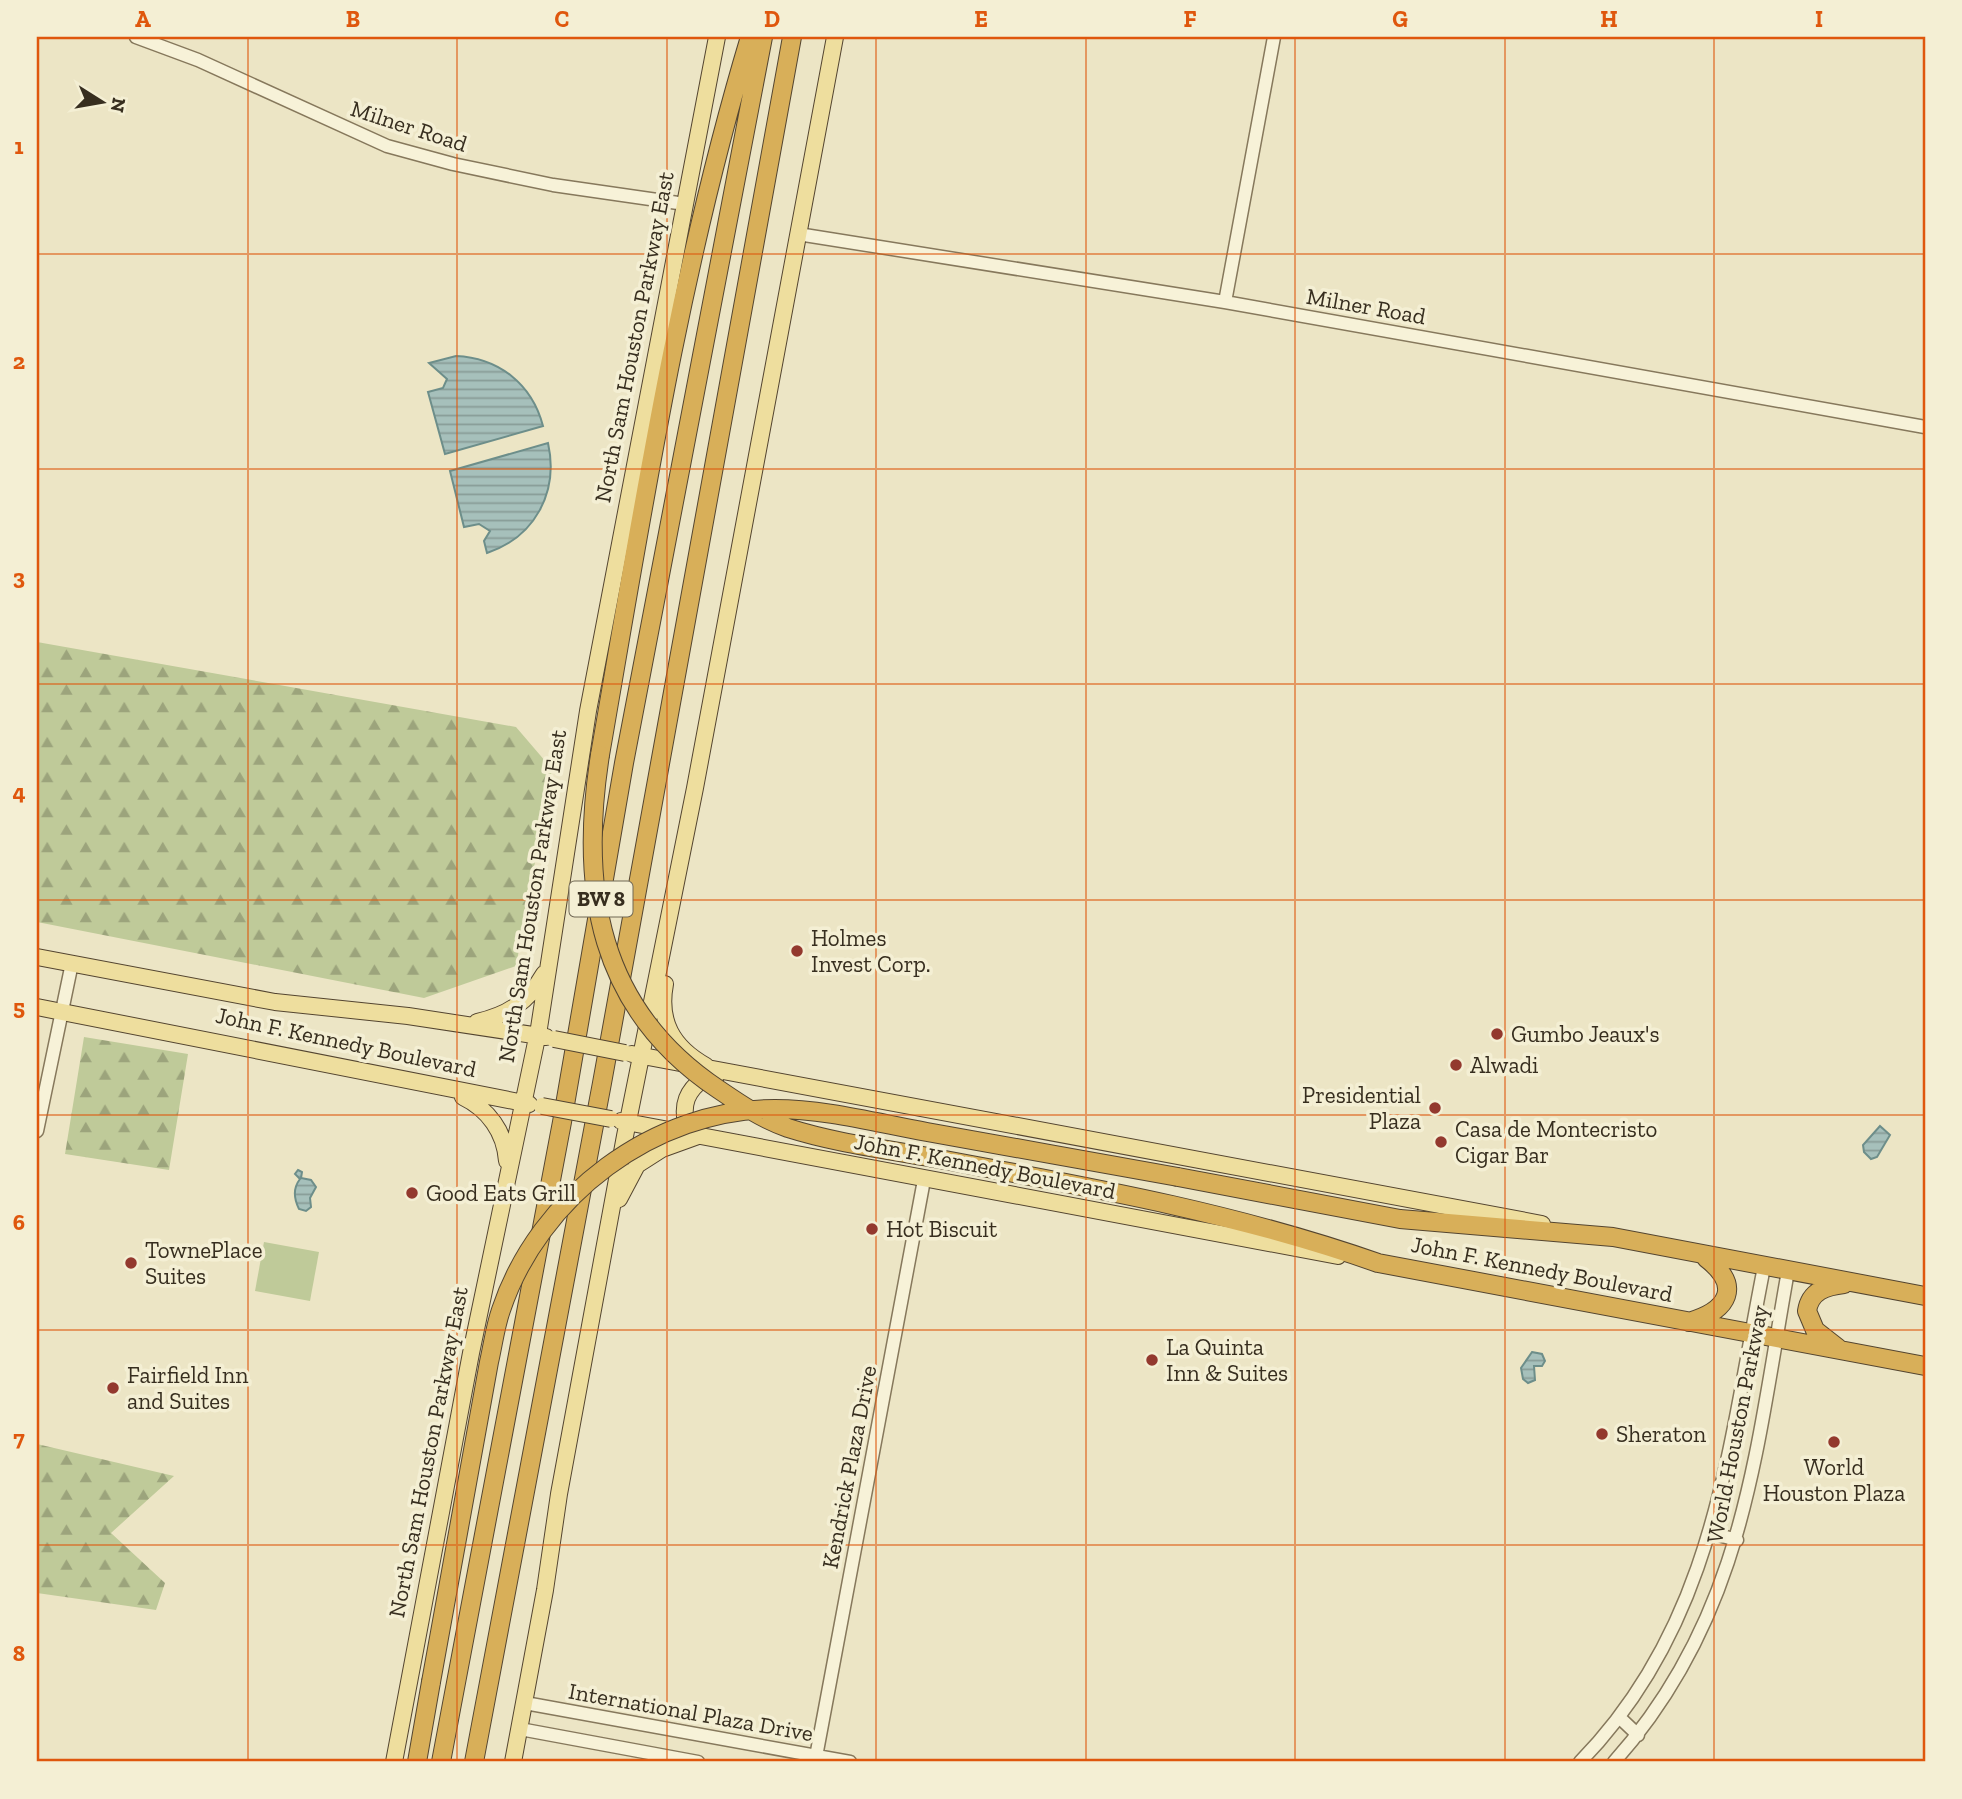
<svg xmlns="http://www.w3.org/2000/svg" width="1962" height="1799" viewBox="0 0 1962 1799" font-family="'Zilla Slab',serif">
  <defs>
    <pattern id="forest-firs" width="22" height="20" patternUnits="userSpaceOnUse" patternTransform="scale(1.75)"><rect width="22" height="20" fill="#bfca99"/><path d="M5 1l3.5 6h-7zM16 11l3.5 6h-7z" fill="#9ca47c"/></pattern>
    <pattern id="water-rules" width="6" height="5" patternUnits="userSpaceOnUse" patternTransform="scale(1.75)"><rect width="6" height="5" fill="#a6c0bb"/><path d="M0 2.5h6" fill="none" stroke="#889c97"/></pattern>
  </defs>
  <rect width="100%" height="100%" fill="#ece5c5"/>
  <path fill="url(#forest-firs)" d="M37,642l479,85 36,42 -36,197 -92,32 -387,-76z
    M84,1037l104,17 -19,116 -104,-16z
    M37,1444l137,32 -63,57 54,50 -9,27 -119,-17z"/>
  <path fill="#bfca99" d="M264,1242l55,10 -9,49 -55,-10z"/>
  <path fill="url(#water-rules)" stroke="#6d8e8a" stroke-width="2" d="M456,356c43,2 76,28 87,70l-98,28 -17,-62 15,-4 4,-9 -18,-16z
    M548,443c11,49 -13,94 -61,110l-3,-12 6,-10 -11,-7 -15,3 -14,-56z
    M1880,1126l10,9 -13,22 -6,2 -7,-7 -1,-7z
    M298,1170l4,2 -1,6 10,2 5,7 -6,11 1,9 -5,4 -7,-2c-5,-10 -6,-21 1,-30l-5,-5z
    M1532,1352l10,2 3,7 -3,5h-8l1,14 -7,3 -5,-4 -2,-11z"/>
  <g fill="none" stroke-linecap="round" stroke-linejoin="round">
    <defs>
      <path id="minor" d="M136,37l62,23 189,86 66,18 100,21 132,19
        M798,234l427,68 700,125
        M1225,302l49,-265
        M37,1131l35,-168
        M1711,1533l26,7
        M525,1703l325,59
        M1619,1717l19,18
        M520,1729l178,33
        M815,1762l109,-582
        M1580,1762c136,-139 148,-315 184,-495
        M1614,1762c130,-146 141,-307 174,-491"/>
      <path id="major" d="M37,957l238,45 133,14 138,21
        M665,984c-7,37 7,63 41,82
        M37,1007l492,97
        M477,1022c31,-7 51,-20 67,-48
        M632,1054l910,170
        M463,1097c25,12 42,35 44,64
        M621,1121l717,135
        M695,1131l-9,-8c-4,-19 1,-32 17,-44l12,2
        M619,1199l18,-34 25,-16 36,-13
        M394,1762l77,-409 68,-325 49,-317 129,-674
        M513,1762l32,-172 14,-96 66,-358 70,-348 140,-751"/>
      <path id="highway" d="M600,755c42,-242 79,-482 150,-718
        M934,1158c150,28 299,54 444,105l547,103
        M1178,1177l222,42 213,18 312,59
        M1689,1322c40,-12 53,-36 17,-64
        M1838,1348l-23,-18 -8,-19c3,-20 19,-25 37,-27
        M417,1762l14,-80
        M441,1762l121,-640 62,-359 139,-726
        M474,1762l128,-679 190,-1046"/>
    </defs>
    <use href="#minor" stroke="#86785c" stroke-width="15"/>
    <use href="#major" stroke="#544530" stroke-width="18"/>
    <use href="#highway" stroke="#544530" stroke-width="20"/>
    <use href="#minor" stroke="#f7f2d8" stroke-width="12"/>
    <use href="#major" stroke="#eede9e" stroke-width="16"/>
    <use href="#highway" stroke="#d8af59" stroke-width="18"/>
    <defs>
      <path id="major-bridge" d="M554,1039l71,14
        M542,1106l69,13"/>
      <path id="highway-bridge" d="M600,755c-21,134 -2,254 118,334 22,15 44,30 70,39 47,15 97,21 146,30
        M431,1682l58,-320c4,-17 6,-35 12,-52 38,-114 153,-201 274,-201 50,0 102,14 152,23 84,15 167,30 251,45"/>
    </defs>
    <use href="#major-bridge" stroke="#544530" stroke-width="18" stroke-linecap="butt"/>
    <use href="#highway-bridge" stroke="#544530" stroke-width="20" stroke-linecap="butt"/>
    <use href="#major-bridge" stroke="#eede9e" stroke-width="16"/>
    <use href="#highway-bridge" stroke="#d8af59" stroke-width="18"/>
  </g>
  <path fill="none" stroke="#df570d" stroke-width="2" stroke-opacity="0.55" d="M248,37v1725M457,37v1725M667,37v1725M876,37v1725M1086,37v1725M1295,37v1725M1505,37v1725M1714,37v1725M37,254h1888M37,469h1888M37,684h1888M37,900h1888M37,1115h1888M37,1330h1888M37,1545h1888"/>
  <g fill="#93392e" stroke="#f4efd4" stroke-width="2.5">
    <circle cx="797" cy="951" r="7"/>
    <circle cx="1497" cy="1034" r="7"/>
    <circle cx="1456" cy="1065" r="7"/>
    <circle cx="1435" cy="1108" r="7"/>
    <circle cx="1441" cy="1142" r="7"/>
    <circle cx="412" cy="1193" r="7"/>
    <circle cx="872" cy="1229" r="7"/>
    <circle cx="131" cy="1263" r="7"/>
    <circle cx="1152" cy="1360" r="7"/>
    <circle cx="113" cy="1388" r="7"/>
    <circle cx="1602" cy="1434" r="7"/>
    <circle cx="1834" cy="1442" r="7"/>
  </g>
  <g text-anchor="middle" stroke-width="7" stroke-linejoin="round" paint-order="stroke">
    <rect fill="#f4efd4" stroke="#706855" stroke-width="2" x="569.5" y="881.5" width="63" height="35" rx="5"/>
    <g font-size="21" font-weight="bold" fill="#372e1f">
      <text x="601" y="906">BW 8</text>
    </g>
    <g font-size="23" fill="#372e1f" stroke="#f4efd4">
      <text transform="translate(409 126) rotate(18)" y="8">Milner Road</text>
      <text transform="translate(1366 306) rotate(10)" y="8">Milner Road</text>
      <text transform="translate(634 337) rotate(-79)" y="8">North Sam Houston Parkway East</text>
      <text transform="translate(532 896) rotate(-81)" y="8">North Sam Houston Parkway East</text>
      <text transform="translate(346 1042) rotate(12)" y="8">John F. Kennedy Boulevard</text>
      <text transform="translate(985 1166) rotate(11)" y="8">John F. Kennedy Boulevard</text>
      <text transform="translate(1542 1269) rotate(11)" y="8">John F. Kennedy Boulevard</text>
      <text transform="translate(1737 1424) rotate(-79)" y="8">World Houston Parkway</text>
      <text transform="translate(428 1452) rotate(-79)" y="8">North Sam Houston Parkway East</text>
      <text transform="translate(849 1467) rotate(-79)" y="8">Kendrick Plaza Drive</text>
      <text transform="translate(691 1712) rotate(10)" y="8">International Plaza Drive</text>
    </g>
    <g font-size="23" fill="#372e1f" stroke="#f4efd4" text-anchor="start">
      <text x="811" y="946">Holmes<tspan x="811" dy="26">Invest Corp.</tspan></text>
      <text x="1511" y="1042">Gumbo Jeaux's</text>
      <text x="1470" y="1073">Alwadi</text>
      <text x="1421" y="1103" text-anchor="end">Presidential<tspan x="1421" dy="26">Plaza</tspan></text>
      <text x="1455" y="1137">Casa de Montecristo<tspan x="1455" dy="26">Cigar Bar</tspan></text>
      <text x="426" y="1201">Good Eats Grill</text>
      <text x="886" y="1237">Hot Biscuit</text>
      <text x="145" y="1258">TownePlace<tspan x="145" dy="26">Suites</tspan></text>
      <text x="1166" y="1355">La Quinta<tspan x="1166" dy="26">Inn &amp; Suites</tspan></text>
      <text x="127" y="1383">Fairfield Inn<tspan x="127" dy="26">and Suites</tspan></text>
      <text x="1616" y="1442">Sheraton</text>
      <text x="1834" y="1475" text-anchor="middle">World<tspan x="1834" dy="26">Houston Plaza</tspan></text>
    </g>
  </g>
  <rect width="1962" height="1799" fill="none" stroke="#f4efd4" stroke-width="77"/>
  <g transform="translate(102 102) rotate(101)" stroke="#f4efd4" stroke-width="5" paint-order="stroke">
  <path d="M0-5L12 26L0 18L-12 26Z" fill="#372e1f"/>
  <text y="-10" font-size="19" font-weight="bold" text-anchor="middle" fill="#372e1f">N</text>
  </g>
  <rect x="38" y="38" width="1886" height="1722" fill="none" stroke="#df570d" stroke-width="2.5"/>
  <g font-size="23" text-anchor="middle" font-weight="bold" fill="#df570d">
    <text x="143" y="27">A</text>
    <text x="353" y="27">B</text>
    <text x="562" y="27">C</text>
    <text x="772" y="27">D</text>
    <text x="981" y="27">E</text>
    <text x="1190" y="27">F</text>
    <text x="1400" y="27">G</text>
    <text x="1609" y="27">H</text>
    <text x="1819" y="27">I</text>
    <text x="19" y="154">1</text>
    <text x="19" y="369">2</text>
    <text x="19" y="585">3</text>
    <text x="19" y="800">4</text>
    <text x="19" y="1015">5</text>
    <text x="19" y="1230">6</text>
    <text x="19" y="1446">7</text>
    <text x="19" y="1661">8</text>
  </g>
</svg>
